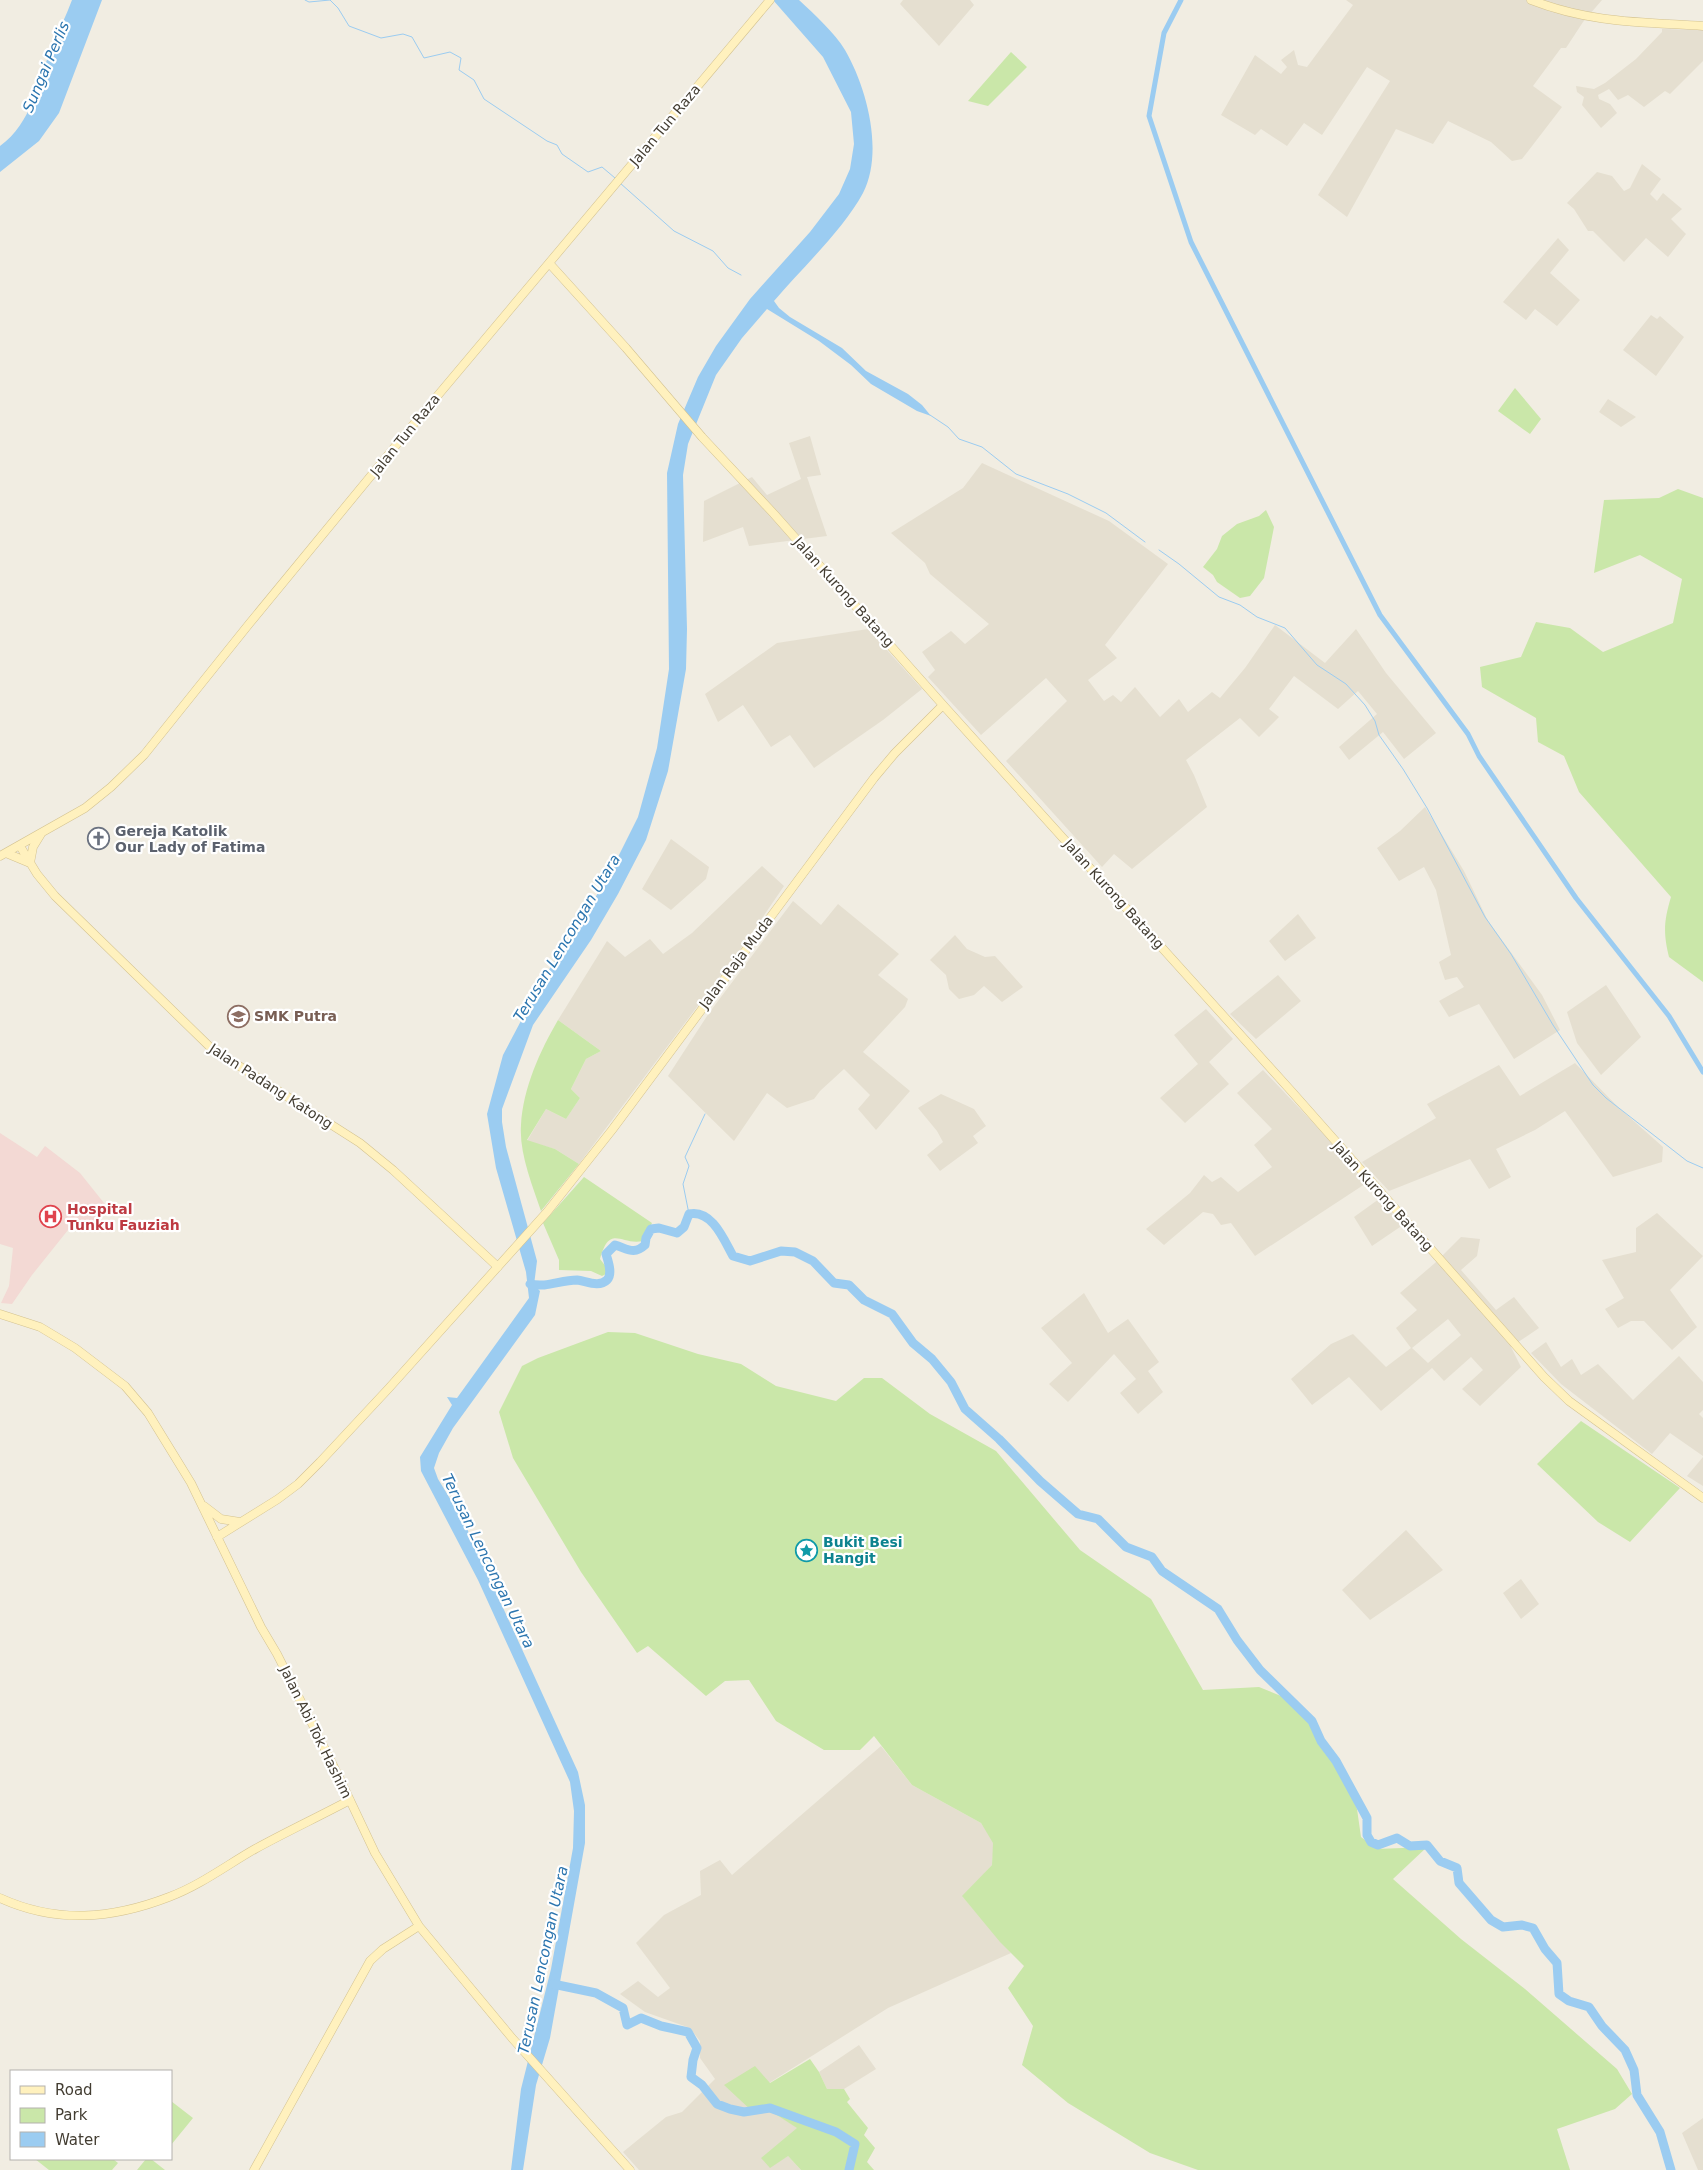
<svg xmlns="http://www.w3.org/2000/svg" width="1703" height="2170" viewBox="0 0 1703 2170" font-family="'DejaVu Sans',sans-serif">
  <rect width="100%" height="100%" fill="#f1ede2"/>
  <path fill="#e5dfd0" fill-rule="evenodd" d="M903,0h67l4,5 -35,41 -39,-42z
    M1346,0h256l-19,22 -17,26h-5l-28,38 29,21 -40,52 -10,2 -21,-19 -43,-21 -15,23 -37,-15 -49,88 -29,-22 72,-114 -23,-14 -45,68 -18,-12 -17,23 -26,-17 -6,6 -34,-20 34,-60 26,19 6,-7 -6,-7 13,-10 4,15 9,2 46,-62z
    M1662,29l41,1v31l-33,33 -5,-3 -21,16 -16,-12 -10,5 -9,-11 -11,6 1,4 11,5 7,9 -16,15 -19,-23 2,-8 -7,-5 -1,-6 18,3 11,-6 31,-24 26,-27z
    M1642,164l19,15 -11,15 7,7 6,-8 19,16 -11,10 15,15 -18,23 -22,-19 -22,24 -31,-31h-5l-14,-22 -7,-6 30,-31 15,4 12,15 6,-3z
    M1558,238l11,12 -19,23 30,27 -23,26 -22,-17 -9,11 -23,-18z
    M1651,315l6,4 3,-3 24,21 -28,39 -33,-26z
    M1608,399l28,18 -15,10 -22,-15z
    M810,436l11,39 -14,2 20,59 -78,10 -6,-19 -40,15 1,-41 48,-24 15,18 34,-16 -12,-36z
    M982,463l127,58 59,43 -63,81 12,13 -29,22 16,21 9,-6 8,7 14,-15 25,30 19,-18 9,13 24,-20 8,6 25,-30 30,-43 50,38 31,-34 30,44 50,60 -32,26 -21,-27 -34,28 -10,-13 38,-33 -19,-23 -20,18 -44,-33 -25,33 10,8 -20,20 -19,-19 -54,42 8,15 13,32 -75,62 -18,-15 -12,13 -96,-106 61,-60 -21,-23 -65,57 -53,-58 7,-7 -13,-18 29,-21 14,13 24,-20 -59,-50 -5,-11 -34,-30 72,-45z
    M868,629l54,60 -39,31 -69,48 -24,-33 -19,12 -28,-42 -25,17 -13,-28 72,-51z
    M1425,807l39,64 24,50 54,74 18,35 -46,29 -35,-55 -30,13 -10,-16 25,-14 -7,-10 -12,3 -6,-18 12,-7 -15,-65 -12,-23 -25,14 -22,-33 23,-17z
    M671,839l38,28 -3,12 -35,31 -29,-21z
    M762,866l22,20 -39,57 -166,221 -24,-15 -28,-8 19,-32 20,10 14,-21 -9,-9 15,-30 15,-8 -43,-31 49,-79 18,16 25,-18 13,15 29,-21z
    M793,901l28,24 17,-21 61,50 -21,21 30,24 -3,8 -42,45 47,39 -34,39 -18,-21 12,-14 -26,-26 -24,22 -6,8 -27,9 -20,-15 -33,48 -66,-65 41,-63z
    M1298,914l18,24 -31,23 -16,-20z
    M955,935l12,14 18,8 10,-1 28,31 -21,15 -18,-16 -10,9 -15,4 -10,-10 -3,-14 -16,-15z
    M1278,975l23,26 -45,38 -26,-25z
    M1606,985l35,52 -40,38 -24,-32 -10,-31z
    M1206,1009l27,30 -24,23 20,22 -44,39 -25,-25 38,-34 -24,-29z
    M1575,1063l43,44 45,40 -1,15 -49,15 -48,-66 -30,19 -39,19 15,28 -22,12 -19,-30 -81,32 -27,-29 74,-44 -9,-14 72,-39 21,31z
    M1263,1070l79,83 23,31 -110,72 -24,-33 -10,2 -8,-11 -10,-2 -39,33 -18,-16 44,-36 14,-18 8,7 9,-5 17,15 34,-25 -18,-22 18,-16 -35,-36z
    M941,1094l33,15 12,17 -13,10 5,7 -38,28 -13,-16 16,-13 -6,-11 -19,-23z
    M1379,1199l24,26 -31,21 -18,-29z
    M1657,1213l46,43 -33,34 27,37 -25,23 -28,-29h-13l-13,7 -13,-19 19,-11 -22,-38 34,-8v-24z
    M1461,1237l19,2 -3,17 -16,14 35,40 18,-13 25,31 -28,19 10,20 -41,39 -18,-17 21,-19 -12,-13 -27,24 -12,-13 -51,43 -32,-34 -37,28 -21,-26 40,-35 22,-10 33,33 25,-19 -15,-20 21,-18 -17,-17 35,-30zM1448,1319l13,16 -33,28 -16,-15z
    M1084,1293l24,40 20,-14 31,43 -11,9 15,21 -25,22 -18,-21 16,-14 -22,-25 -46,48 -19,-18 23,-21 -31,-35z
    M1546,1342l15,25 11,-8 9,16 17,-11 35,36 46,-44 24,26v28l-4,4 4,4v38l-33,-23 -18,21 -91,-70 -30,-31z
    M1703,1457v29l-16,-10z
    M1406,1530l37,40 -73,50 -28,-30z
    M1521,1579l18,25 -18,15 -18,-26z
    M881,1746l31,39 69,38 13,20 -2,22 -29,32 48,56 -123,55 -119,75 3,29 26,16 -10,28 13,14h-162l-16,-18 43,-35 16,-5 33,-33 -15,-21v-17l-10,-13 -45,-16 -25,-18 18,-13 20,16 12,-9 -34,-45 28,-28 37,-20 -1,-24 20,-11 12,15z
    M859,2045l17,24 -32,20h-17l-8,-17z
    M1703,2118v52h-5l-16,-37z"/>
  <path fill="#f3d9d4" d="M0,1133l37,24 8,-11 35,27 28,35 -16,22 -6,2 -14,-7 -40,50 -20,29 -11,-1 8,-17 4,-38 -13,-4z"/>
  <path fill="#cae7a9" d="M1011,52l16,15 -39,39 -20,-5z
    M1515,388l26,31 -11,15 -32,-23z
    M1678,489l25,9v484l-34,-25c-6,-25 -5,-36 2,-60l-92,-105 -15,-36 -26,-14 -2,-24 -54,-31 -2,-20 41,-10 15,-35 34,6 33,24 70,-29 9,-44 -42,-24 -46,18 10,-73 55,-2z
    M1266,510l8,17 -10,51 -14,18 -10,2 -23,-16 -4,-7 -10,-8 14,-18 5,-13 15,-12 22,-8z
    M558,1020l43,31 -15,8 -15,30 9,9 -14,21 -20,-10 -19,31 28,9 24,15 -38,47c-9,-27 -22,-58 -20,-86 2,-37 19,-74 37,-105z
    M584,1177l68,46 -9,18c-22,5 -33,-18 -43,18l10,13 -8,4 -11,-5 -32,-1v-10l-16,-37z
    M608,1332l27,1 63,21 43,10 35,22 60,15 28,-23h18l48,36 66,37 84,99 71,49 52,91 56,-3 34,14 19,18 25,44 20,46 4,28 16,12 50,-2 -34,32 68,60 64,50 92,80 15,25 -17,15 -58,20 13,41h-372l-48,-17 -82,-50 -46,-38 11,-39 -25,-38 16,-22 -24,-24 -38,-46 30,-31 1,-22 -12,-20 -69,-38 -38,-49 -14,14h-36l-48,-29 -27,-41 -24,1 -19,15 -58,-50 -11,7 -56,-81 -68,-114 -14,-46 23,-46 16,-8z
    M1581,1421l99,67 -50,54 -32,-20 -61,-58z
    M810,2059l9,13 8,17h17l6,10 -3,3 21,26 -4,7 11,13 -8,14 7,8h-73l-13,-14 -18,12 -9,-10 36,-30 -25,-16h-19l-29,-27 31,-19 15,17z
    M171,2101l22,17 -22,27z
    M35,2159h78l5,4 -6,7h-63z
    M146,2159h5l14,11h-28z"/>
  <path fill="#9bccf1" d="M72,0h30l-43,113 -20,28 -39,31v-26c32,-23 37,-62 51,-97 6,-16 15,-32 21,-49z
    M773,0h26c15,14 36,33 46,50 22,38 39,102 18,143 -20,37 -61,75 -89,108l5,7 11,9 52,31 24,23 42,23 14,11 9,11 -14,-5 -46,-27 -20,-19 -32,-24 -52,-32 -25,29 -26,37 -28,69 -5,31 4,154 -1,40 -18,102 -22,69 -28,54 -27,46 -58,85 -31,84v13l4,25 31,114 -3,24 6,6 -5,24 -82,113 -14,25 -5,15 4,11 25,41 115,252 7,33v38l-35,195 -14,47 -13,85h-12l10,-81 30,-120 22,-121 1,-37 -4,-29 -92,-202 -57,-109 -1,-14 32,-52 -5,-8 10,1 72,-100 -3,-26 -30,-104 -9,-54 16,-59 40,-76 64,-100 31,-62 19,-69 12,-79 -2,-196 11,-49 20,-47 18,-31 34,-47 60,-67 29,-38 11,-25 4,-25 -3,-32 -28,-55z"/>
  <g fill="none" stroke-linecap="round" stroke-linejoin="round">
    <path stroke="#9bccf1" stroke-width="1" d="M305,0l4,2 21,-2 8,8 11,18 32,12 22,-4 9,3 12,21 26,-6 11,6 -2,12 15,10 10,19 63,42 10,4 5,9 26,18 14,-5 13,11
      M620,183l54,48 39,20 15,17 13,7
      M930,415l18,12 11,12 23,8 34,27 52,20 38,19 39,29
      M1159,550l20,14 40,33 21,8 17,12 28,11 32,37 29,19 19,21 10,16 4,14 24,34 24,39 58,109 26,37 42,71 40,60 13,13 81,63 16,7
      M689,1214l-6,-30 6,-18 -4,-9 20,-43"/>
    <path stroke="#9bccf1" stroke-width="5" d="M1181,0l-17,33 -15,83 42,126 189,373 88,119 11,22 97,142 93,118 34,56"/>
    <path stroke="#9bccf1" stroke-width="9" d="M530,1284c17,4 30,-4 47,-4 9,1 22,8 30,0 6,-6 1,-19 -1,-26l9,-9c13,4 19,10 30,0l1,-7 5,-9 8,-1 18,5 7,-6 5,-13c23,-5 35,26 44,42l17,5 31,-10 14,1 18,9 21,22 15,2 15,15 28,14 21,29 19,16 19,23 14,27 34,30 41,42 38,33 20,5 28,28 26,10 10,14 56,38 19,31 23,30 52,51 9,20 15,20 31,57v17l4,7 7,3 19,-7 13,8 17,-1 13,16 17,7 2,15 32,37 12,7 19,-2 11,3 12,21 12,14 2,31 10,7 20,6 13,19 23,24 9,20 3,25 23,37 11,38
      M553,1984l43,9 27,15 4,17 14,-7 20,8 27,6 9,16 -4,12 -2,17 11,8 15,19 13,5 14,3 26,-4 66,24 19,12 -6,26"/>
    <defs>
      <path id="secondary" d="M1531,0c59,23 110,22 172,26
        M549,263l77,85 76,89 72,77 169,191 350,388 251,284 25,24 134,97
        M20,846l17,28 18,22 156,152 149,95 33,27 105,97
        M6,853l24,10
        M0,856l85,-48 26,-21 33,-32 105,-131 153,-186 368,-438
        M30,863l3,-16 8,-13
        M0,1314l40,13 35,21 50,38 23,27 43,70 70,144 16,27 62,123 36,76 44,73 93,112 118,132
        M204,1506l17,13 19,3
        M217,1537l61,-38 20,-15 22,-22 69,-74 158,-176 65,-82 262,-352 21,-25 48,-48
        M0,1898c57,26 112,21 169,-1 30,-11 58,-32 86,-48 31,-17 63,-32 95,-49
        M254,2170l116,-209 13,-12 36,-23"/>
    </defs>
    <use href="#secondary" stroke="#d3c290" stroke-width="9"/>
    <use href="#secondary" stroke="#fff1be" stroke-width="8"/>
  </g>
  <defs>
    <symbol id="church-ring" viewBox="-11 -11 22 22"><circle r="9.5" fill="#fff" stroke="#6b7280" stroke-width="1.5"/><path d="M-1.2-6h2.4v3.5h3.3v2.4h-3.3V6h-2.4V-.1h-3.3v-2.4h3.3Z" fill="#6b7280"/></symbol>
    <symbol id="school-ring" viewBox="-11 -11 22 22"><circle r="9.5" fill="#fff" stroke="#8d6e63" stroke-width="1.5"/><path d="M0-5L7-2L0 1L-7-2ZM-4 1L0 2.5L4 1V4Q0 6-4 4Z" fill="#8d6e63"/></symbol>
    <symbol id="hospital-ring" viewBox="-11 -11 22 22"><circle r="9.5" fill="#fff" stroke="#e0444e" stroke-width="1.5"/><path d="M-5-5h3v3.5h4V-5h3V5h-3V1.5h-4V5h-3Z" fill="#e0444e"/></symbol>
    <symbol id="sight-ring" viewBox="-11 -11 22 22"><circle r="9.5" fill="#fff" stroke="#0f9aa8" stroke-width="1.5"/><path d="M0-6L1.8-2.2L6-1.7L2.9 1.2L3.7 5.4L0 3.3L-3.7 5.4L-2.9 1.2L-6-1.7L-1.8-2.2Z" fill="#0f9aa8"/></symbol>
  </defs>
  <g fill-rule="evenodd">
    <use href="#church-ring" x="86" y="826" width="25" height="25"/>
    <use href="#school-ring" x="226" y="1004" width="25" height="25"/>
    <use href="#hospital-ring" x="38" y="1204" width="25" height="25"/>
    <use href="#sight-ring" x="794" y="1538" width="25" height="25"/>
  </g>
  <g text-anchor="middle" stroke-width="4.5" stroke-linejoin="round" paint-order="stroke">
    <g font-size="14" fill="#433d32" stroke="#fff">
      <text transform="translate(665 125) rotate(-50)" y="5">Jalan Tun Raza</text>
      <text transform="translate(405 435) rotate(-51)" y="5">Jalan Tun Raza</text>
      <text transform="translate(844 592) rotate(48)" y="5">Jalan Kurong Batang</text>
      <text transform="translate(1114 894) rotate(48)" y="5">Jalan Kurong Batang</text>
      <text transform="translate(736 962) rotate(-53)" y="5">Jalan Raja Muda</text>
      <text transform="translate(271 1086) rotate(33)" y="5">Jalan Padang Katong</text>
      <text transform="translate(1383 1196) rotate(48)" y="5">Jalan Kurong Batang</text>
      <text transform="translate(316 1732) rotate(64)" y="5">Jalan Abi Tok Hashim</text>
    </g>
    <g font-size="14" font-weight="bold" fill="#5b616d" stroke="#fff" text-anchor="start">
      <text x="115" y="836">Gereja Katolik<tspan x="115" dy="16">Our Lady of Fatima</tspan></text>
    </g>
    <g font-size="14" font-weight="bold" fill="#785e54" stroke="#fff" text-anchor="start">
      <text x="254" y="1021">SMK Putra</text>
    </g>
    <g font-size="14" font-weight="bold" fill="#be3a42" stroke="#fff" text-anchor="start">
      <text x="67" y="1214">Hospital<tspan x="67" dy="16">Tunku Fauziah</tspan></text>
    </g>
    <g font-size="14" font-weight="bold" fill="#0d838f" stroke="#fff" text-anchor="start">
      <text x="823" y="1547">Bukit Besi<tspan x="823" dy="16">Hangit</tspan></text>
    </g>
    <g font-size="15" font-style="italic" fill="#2b75af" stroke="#fff">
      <text transform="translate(46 67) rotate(-67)" y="5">Sungai Perlis</text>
      <text transform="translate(567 938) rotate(-59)" y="5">Terusan Lencongan Utara</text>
      <text transform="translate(488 1561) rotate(64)" y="5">Terusan Lencongan Utara</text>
      <text transform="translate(543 1960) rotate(-78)" y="5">Terusan Lencongan Utara</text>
    </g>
  </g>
  <rect x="10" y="2070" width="162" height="90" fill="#ffffff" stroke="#b4b1ad"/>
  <rect x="20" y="2086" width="25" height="8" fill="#fff1be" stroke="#b4b1ad"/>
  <text x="55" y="2095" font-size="15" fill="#433d32">Road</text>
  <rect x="20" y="2108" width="25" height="15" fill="#cae7a9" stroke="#b4b1ad"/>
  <text x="55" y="2120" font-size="15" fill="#433d32">Park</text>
  <rect x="20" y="2132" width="25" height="15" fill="#9bccf1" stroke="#b4b1ad"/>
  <text x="55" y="2145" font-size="15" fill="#433d32">Water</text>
</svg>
